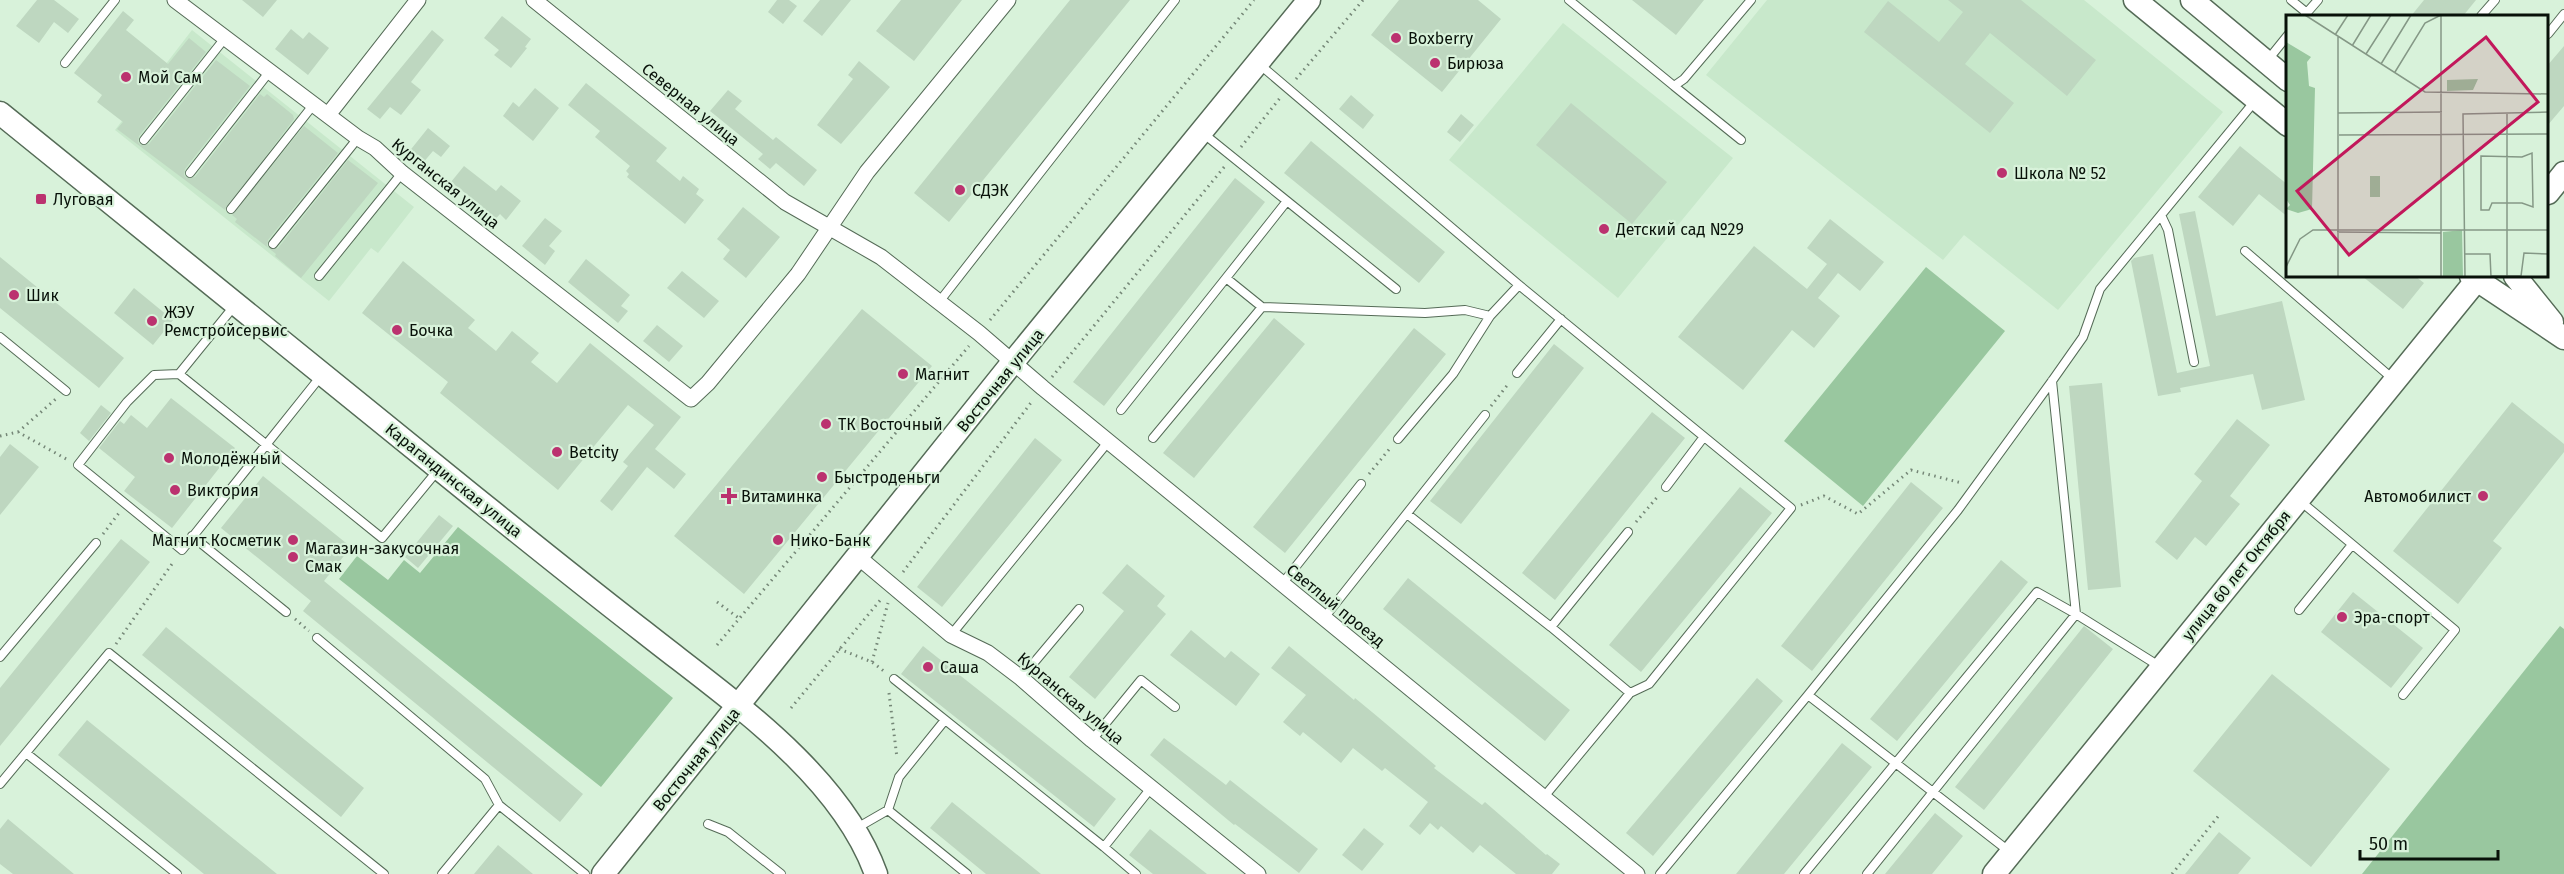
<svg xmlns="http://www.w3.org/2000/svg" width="2564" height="874" viewBox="0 0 2564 874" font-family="'Fira Sans',sans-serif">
  <rect width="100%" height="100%" fill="#d8f2da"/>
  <path fill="#c8e8cb" d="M1767,0h317l139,112 -165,198 -94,-75 -21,25 -237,-185z
    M1563,23l170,135 -115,140 -169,-138z
    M192,30l222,177 -36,46 -7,-5 -42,53 -214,-171z"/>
  <path fill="#99c79f" d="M1926,267l79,64 -142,175 -79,-65z
    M458,527l215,171 -72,89 -262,-208 18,-23 31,24 16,-20 16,13z
    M2560,626l4,3v245h-202z"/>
  <path fill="#bed7c0" d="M37,0h17l25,19 -11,14 -14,-11 -15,21 -23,-17z
    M242,0h35l-14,17z
    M777,0h12l8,6 -14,18 -15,-12z
    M820,0h31l-29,36 -19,-15z
    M901,0h61l-48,61 -38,-30z
    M1070,0h60l-181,222 -35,-29z
    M1399,0h79l23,19 -59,73 -71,-57z
    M1632,0h72l-28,35z
    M1948,0h73l75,60 -29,36 -77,-63 -25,31 49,39 -24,30 -126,-101 24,-31 51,41 24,-30z
    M2424,0h52l-13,16h-52z
    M123,11l11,9 -8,10 42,34 21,-26 17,14 -67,84 -1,6 3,3 8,-1 67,-84 34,26 -65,83 -1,6 3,3 8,-1 65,-83 4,3 3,-3 26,21 1,4 -69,91 -108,-81 6,-7 -26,-20 5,-7 -28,-22z
    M502,16l29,23 -6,8 2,1 -16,20 -17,-13 5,-5 -15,-12z
    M291,29l12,10 6,-7 20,16 -21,27 -33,-26z
    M432,30l12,10 -33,42 10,8 -20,25 -11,-8 -10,12 -13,-10z
    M2564,46v60l-17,20v-60z
    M859,61l31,26 -49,57 -24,-19 36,-46 -5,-4z
    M586,83l81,65 -11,13 24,20 3,-5 16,13 -3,5 8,6 -19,24 -58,-47 2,-3 -3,-3 4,-5 -35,-29 5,-6 -32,-26z
    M535,88l24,20 -26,33 -30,-25 10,-14 6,5z
    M728,90l14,11 -7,8 38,31 3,-3 41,33 -13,16 -28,-23 -6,6 -12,-10 5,-5 -53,-43z
    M1351,95l23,20 -11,14 -24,-20z
    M1571,103l96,79 -35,42 -96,-79z
    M1461,114l13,11 -14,17 -13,-10z
    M304,126l34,27 -70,87 -1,6 3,3 8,-1 70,-88 30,23 -77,95 -26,-22 1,-2 -41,-32 2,-3 -5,-4z
    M428,128l22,18 -9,11 -8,-6 -11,13 -14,-11z
    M1311,141l134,111 -26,31 -135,-110z
    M2240,146l48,39v32l-29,-23 -26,32 -35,-29z
    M464,166l32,25 5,-6 20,16 -15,19 -6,-6 -7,8 -13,-10 3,-5 -32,-25z
    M1235,178l30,24 -161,204 -31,-24z
    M743,207l37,30 -34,41 -23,-19 7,-9 -13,-11z
    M2195,211l21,105 66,-15 23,99 -43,10 -9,-36 -73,14 1,4 -23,4 -27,-135 3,-3 19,-4 24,119 33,-7 -31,-152z
    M545,218l17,13 -13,15 6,5 -10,14 -23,-19z
    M1830,219l54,43 -24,29 -22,-18 -20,25 22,18 -26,32 -22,-18 -49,60 -65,-53 76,-91 53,43 20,-25 -20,-16z
    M0,257l124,101 -25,30 -99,-80z
    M586,259l44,36 -9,11 7,5 -10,12 -50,-41z
    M403,261l72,59 -7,8 28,23 16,-20 27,22 -8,9 26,21 33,-40 91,74 -26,32 31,25 -12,15 -27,-22 -35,44 -12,-10 28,-35 -5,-4 31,-37 -26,-20 -70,85 -118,-97 8,-11 -86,-69z
    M682,271l37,30 -15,17 -37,-30z
    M2362,276h53l9,7 -21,26z
    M134,288l39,32 -20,25 -39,-32z
    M862,309l70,57 -188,228 -70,-58z
    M1274,318l31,26 -111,134 -31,-25z
    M657,325l26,21 -14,16 -26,-21z
    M1414,328l32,26 -161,199 -32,-26z
    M1554,344l30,24 -123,156 -31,-23z
    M2102,383l19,204 -33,3 -19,-204z
    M171,398l64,50 -63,80 -48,-37 11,-14 -36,-29 21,-27 4,3 7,-9 16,13z
    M2512,402l52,42v8l-71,89 9,7 -44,56 -65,-53z
    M101,405l10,8 -22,28 -9,-8z
    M1652,412l33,26 -130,162 -33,-27z
    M2237,419l33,26 -40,51 10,8 -34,42 -11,-9 -18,23 -22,-18 47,-61 -8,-7z
    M1035,438l27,22 -120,147 -25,-20z
    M10,444l29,23 -39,48v-58z
    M263,476l88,71 -27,34 259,213 -23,28 -257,-211 8,-10 -90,-73z
    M1911,482l32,26 -131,163 -31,-25z
    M1740,487l32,26 -131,159 -32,-27z
    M439,515l14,11 -35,42 -13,-11z
    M121,539l29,23 -150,184v-58z
    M2001,560l27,22 -131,159 -27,-22z
    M1127,564l38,32 -8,10 9,8 -71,85 -26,-22 55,-66 -22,-18z
    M1408,578l162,132 -25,31 -162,-132z
    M2353,592l70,56 -32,40 -70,-56z
    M2084,626l29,23 -129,161 -29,-23z
    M166,627l198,161 -23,29 -199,-162z
    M1191,630l34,28 6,-7 29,23 -24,32 -66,-51z
    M923,646l193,153 -22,28 -193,-153z
    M1289,646l65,54 1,-2 23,19 58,49 -2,2 48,37 3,-3 61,53 1,-1 13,10 -8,10h-36l-36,-29 -7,8 -32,-27 -3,4 -8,-7 -10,12 -11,-9 19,-24 -43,-34 -3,3 -29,-23 -12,15 -38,-31 -3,4 -17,-14 23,-27 -35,-27z
    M2272,674l118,95 -79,98 -118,-96z
    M1757,678l26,23 -130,155 -27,-23z
    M87,720l190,154h-73l-146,-119z
    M1164,738l62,47 4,-5 88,69 -19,24 -64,-49 -1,1 -84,-70z
    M1842,743l30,24 -88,107h-48z
    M952,802l89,72h-55l-56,-46z
    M1935,813l28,23 -31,38h-47z
    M8,819l66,55h-61l-13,-10v-35z
    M1364,828l20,16 -22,27 -20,-16z
    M1150,829l57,45h-54l-24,-19z
    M2219,832l32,26 -13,16h-53z
    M498,845l35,29h-59z"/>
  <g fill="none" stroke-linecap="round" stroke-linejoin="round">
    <defs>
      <path id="service" d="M1569,0l105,86 10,-7 67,-79
        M2291,0l16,13
        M2304,16l14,-16
        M2481,16l14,-16
        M2548,34l16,-20
        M2267,61l21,-26
        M65,63l50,-63
        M1259,64l260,221 272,223 -142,176 -19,9 -87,105
        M1674,86l67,54
        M1204,134l83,67 -61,77
        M144,140l81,-102
        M190,173l80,-102
        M1287,201l109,88
        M231,209l83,-105
        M2161,215l7,15 26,132
        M273,244l85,-106
        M2245,251l148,128
        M319,276l83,-103
        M939,302l236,-302
        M0,337l66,54
        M1517,373l44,-54
        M179,374l56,-69
        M321,376l-139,174 -104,-85 49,-63 27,-27 25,-1 203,164 56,-68
        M2052,381l24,233 83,52
        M1121,410l105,-132 36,29 163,6 40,-3 25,6
        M1153,438l109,-131
        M1398,439l55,-65 37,-58 29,-31
        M1666,487l37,-49
        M2299,500l156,130 -52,65
        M1407,514l144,113 79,66
        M192,536l94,76
        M1282,584l79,-100
        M2299,610l52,-64
        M1324,618l161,-203
        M1551,627l77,-95
        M951,635l157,-193
        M317,638l168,141 14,26
        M0,657l96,-114
        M1021,678l58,-69
        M894,679l210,168 47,-59
        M1092,740l49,-60 34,27
        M26,753l151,121
        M0,784l109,-131 275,221
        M888,810l11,-33 46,-57
        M708,824l20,8 53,42
        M855,829l33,-19 79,64
        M1104,847l32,27
        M2010,852l-202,-157 150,-185 94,-129 31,-44 17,-48 155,-188
        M442,874l57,-69 86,69
        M1660,874l148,-179
        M1804,874l233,-282 39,22 -209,260"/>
      <path id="minor" d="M175,0l183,138 17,10 27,25 289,226 17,-16 90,-109 69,-102 141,-172
        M534,0l251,202 96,55 98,76 64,55 594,486
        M328,115l90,-115
        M857,556l94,79 37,18 33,25 71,62 166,134"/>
      <path id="secondary" d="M2135,0l153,125
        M2192,0l96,80
        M0,113c158,127 315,256 474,384 56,45 113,91 170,135 82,65 196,141 232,242
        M2548,193l16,-20
        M2471,276l93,62
        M2515,276l37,46
        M603,874l410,-512 296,-362
        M1994,874l486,-598"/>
    </defs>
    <use href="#service" stroke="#556b57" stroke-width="10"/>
    <use href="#minor" stroke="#556b57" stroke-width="17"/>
    <use href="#secondary" stroke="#556b57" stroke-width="25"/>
    <path stroke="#758777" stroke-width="3" stroke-dasharray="1.5 4.5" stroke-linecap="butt" d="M1296,79l67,-79
      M1241,147l39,-49
      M990,320l264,-320
      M1052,377l173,-211
      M1491,406l18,-23
      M18,432l39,-34
      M0,436l18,-4 50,28
      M1369,474l22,-27
      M1801,505l23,-9 34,18 53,-44 51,13
      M1636,522l23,-27
      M103,534l16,-21
      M903,572l130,-172
      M717,602l23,17
      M295,619l14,12
      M116,644l58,-83
      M717,645l252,-299
      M839,649l33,13 13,10
      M872,662l16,-59
      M889,693l8,65
      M791,708l91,-110
      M2172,874l48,-60"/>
    <use href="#service" stroke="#fff" stroke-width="8"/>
    <use href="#minor" stroke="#fff" stroke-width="15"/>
    <use href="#secondary" stroke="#fff" stroke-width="22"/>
  </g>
  <g fill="#bb326f" stroke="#d8f2da" stroke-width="2">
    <circle cx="1396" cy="38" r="6"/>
    <circle cx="1435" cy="63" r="6"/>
    <circle cx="126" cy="77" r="6"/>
    <circle cx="2002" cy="173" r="6"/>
    <circle cx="960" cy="190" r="6"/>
    <rect x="35" y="193" width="12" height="12" rx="3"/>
    <circle cx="1604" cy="229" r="6"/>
    <circle cx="14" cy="295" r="6"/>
    <circle cx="152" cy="321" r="6"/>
    <circle cx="397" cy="330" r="6"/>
    <circle cx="903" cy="374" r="6"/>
    <circle cx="826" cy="424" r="6"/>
    <circle cx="557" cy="452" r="6"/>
    <circle cx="169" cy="458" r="6"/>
    <circle cx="822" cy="477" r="6"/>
    <circle cx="175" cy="490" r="6"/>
    <path d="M726 487h6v6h6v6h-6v6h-6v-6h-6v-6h6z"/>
    <circle cx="2483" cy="496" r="6"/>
    <circle cx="293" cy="540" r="6"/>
    <circle cx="778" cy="540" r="6"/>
    <circle cx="293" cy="557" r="6"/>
    <circle cx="2342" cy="617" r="6"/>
    <circle cx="928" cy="667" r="6"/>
  </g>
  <g text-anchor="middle" stroke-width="4.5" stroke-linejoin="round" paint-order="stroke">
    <g font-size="16" fill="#081109" stroke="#d8f2da" text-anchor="start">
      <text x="1408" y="44">Boxberry</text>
      <text x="1447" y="69">Бирюза</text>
      <text x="138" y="83">Мой Cам</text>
      <text x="2014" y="179">Школа № 52</text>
      <text x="972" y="196">СДЭК</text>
      <text x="53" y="205">Луговая</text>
      <text x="1616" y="235">Детский сад №29</text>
      <text x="26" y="301">Шик</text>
      <text x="164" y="318">ЖЭУ<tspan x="164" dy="18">Ремстройсервис</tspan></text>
      <text x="409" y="336">Бочка</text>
      <text x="915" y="380">Магнит</text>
      <text x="838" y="430">ТК Восточный</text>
      <text x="569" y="458">Betcity</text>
      <text x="181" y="464">Молодёжный</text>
      <text x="834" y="483">Быстроденьги</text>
      <text x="187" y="496">Виктория</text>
      <text x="741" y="502">Витаминка</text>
      <text x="2471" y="502" text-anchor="end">Автомобилист</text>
      <text x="281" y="546" text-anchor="end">Магнит Косметик</text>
      <text x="790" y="546">Нико-Банк</text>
      <text x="305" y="554">Магазин-закусочная<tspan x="305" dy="18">Смак</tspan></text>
      <text x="2354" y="623">Эра-спорт</text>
      <text x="940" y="673">Саша</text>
    </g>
    <g font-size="16" fill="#081109" stroke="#d8f2da">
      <text transform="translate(691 104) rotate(39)" y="6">Северная улица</text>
      <text transform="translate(446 183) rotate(39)" y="6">Курганская улица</text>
      <text transform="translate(1000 380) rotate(-51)" y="6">Восточная улица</text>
      <text transform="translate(454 480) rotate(39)" y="6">Карагандинская улица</text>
      <text transform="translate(2236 575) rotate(-51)" y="6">улица 60 лет Октября</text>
      <text transform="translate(1336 605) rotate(39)" y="6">Светлый проезд</text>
      <text transform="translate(1071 698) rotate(40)" y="6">Курганская улица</text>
      <text transform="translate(696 759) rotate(-51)" y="6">Восточная улица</text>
    </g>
  </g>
  <g transform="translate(2286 15)">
    <rect width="262" height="262" fill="#d8f2da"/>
    <path d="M0,27l25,15 -4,5 2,24 6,2 -3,121 -14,4 -12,-4 4,-4 -4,-6zM192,64l-5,11 -26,1v-11zM84,161h10v21h-10zM176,215l1,47h-20v-45z" fill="#99c79f"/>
    <path fill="none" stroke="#859886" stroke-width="1.5" d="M19,0l120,77 124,2M155,0v262M49,20l13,-20M52,22v240M66,31l19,-31M80,39l25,-39M95,49l30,-49M109,57l30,-49 16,-8M52,98l104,-1M221,98v164M53,120l210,-1M246,138l1,54 -11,-4h-30l-3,7h-8v-54l41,1zM155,215h108M51,217l104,1M179,239h25l1,23M0,252l14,-28 13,-9h128M205,261h30l3,-23 25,1M179,262l-2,-163 86,-2"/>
    <path fill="#c2185b" fill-opacity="0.15" stroke="#c2185b" stroke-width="3" d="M200,22l52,65 -189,153 -52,-64z"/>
    <rect width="262" height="262" fill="none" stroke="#081109" stroke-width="3"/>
  </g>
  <path d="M2360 850v9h138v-9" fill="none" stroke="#081109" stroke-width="3"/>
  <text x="2369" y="850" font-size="18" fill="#081109" stroke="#d8f2da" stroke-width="4.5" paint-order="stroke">50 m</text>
</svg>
